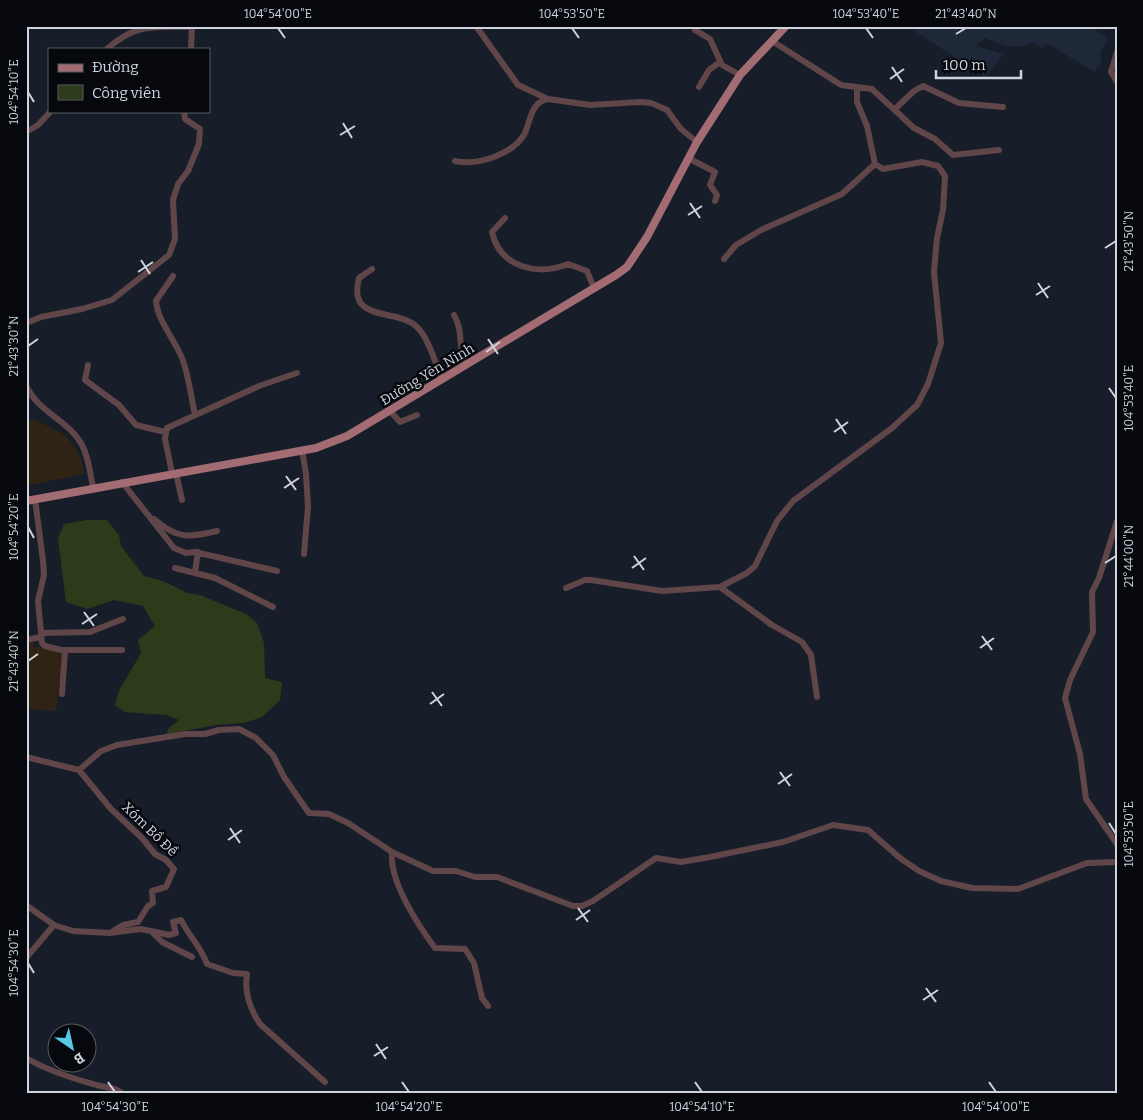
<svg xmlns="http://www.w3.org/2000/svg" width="1143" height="1120" viewBox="0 0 1143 1120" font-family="Bitter,serif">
  <rect width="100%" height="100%" fill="#171e29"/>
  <path fill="#1e2838" d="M907,26h187l-1,2 14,10 -7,17 2,8 -8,9 -47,-29 -5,5 -8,-6 -12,4h-16l-22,-8 -8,8 28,8 -19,23z"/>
  <path fill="#2e2314" d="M34,419l31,16 11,13 6,13 2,13 -58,12v-62z
    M33,641l1,6h6l24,7 -8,57 -30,-2v-67z"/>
  <path fill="#2d3b1a" d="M87,520h20l12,15 2,11 23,30 19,5 24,12 13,2 46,19 11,9 7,20 1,35 17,4 -2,18 -18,17 -18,6 -28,2 -49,9 1,-5 11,-9 -13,-5 -41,-3 -10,-7 4,-14 22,-38 -3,-13 17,-14 -12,-20 -29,-6 -27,9 -21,-7 -8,-64 6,-14z"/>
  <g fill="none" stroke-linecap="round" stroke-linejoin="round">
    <path stroke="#604648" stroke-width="6" d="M476,26l42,59 30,14
      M695,30l15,9 12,26 18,10
      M772,41l69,44 31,4 42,39 21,11 18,16 46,-5
      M107,49c33,-30 53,-20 93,-23
      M191,49l1,-22
      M1117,52l-6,20 6,10
      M699,87l10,-17 11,-8
      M895,109l19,-18 9,-5 36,17 44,4
      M26,132l12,-7 13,-14
      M688,158l27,14 -5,13 7,10 -2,6
      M455,161c23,5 59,-7 70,-28 6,-14 6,-31 23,-34l42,6 50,-3 11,1 16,7 14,19 16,13
      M505,218l-13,14c8,36 46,44 76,32l19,7 7,17
      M724,259l12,-14 25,-15 81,-36 33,-30
      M372,269l-13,9c-12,45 36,30 57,48 13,12 19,37 26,53
      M173,276l-17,25c2,21 18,37 26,57 7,18 9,39 13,57
      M454,315c10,17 3,30 12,50
      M26,323l15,-6 41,-8 30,-9 57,-45 6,-16 -2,-39 5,-16 10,-13 11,-27 1,-15 -15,-10 -1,-8
      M88,365l-3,15 34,25 17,20 29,7
      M26,385c11,27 43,35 56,60 7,13 8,28 11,42
      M390,411l10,11 17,-7
      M302,450l4,24 2,33 -4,47
      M172,473l-7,-34 2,-11 92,-42 38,-13
      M176,473l6,27
      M122,482l52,66 12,5 9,-1 82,19
      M35,499l8,62 1,14 -6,26 4,42 3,3 20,5 -3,43
      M154,519c23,20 34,19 63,12
      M1117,521l-18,57 -7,14 1,40 -23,48 -5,18 15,56 6,45 31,45
      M175,568l40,10 58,29
      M195,572l3,-20
      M720,587l27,-14 8,-7 22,-45 16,-20 99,-73 25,-23 11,-21 13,-41 -7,-71 3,-34 6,-28 2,-34 -7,-10 -16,-4 -39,7 -8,-5 -8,-38 -10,-24v-15
      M566,588l19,-8h6l71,11 58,-4 52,38 30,17 9,13 6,42
      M41,633l49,-1 33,-13
      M26,640l15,-3
      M63,650h59
      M26,757l53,13 32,39 31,29 13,16 11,6 8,9 -8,18 -14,4 1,12 -5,3 -10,16 -15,3 -13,8
      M79,770l22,-19 16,-6 68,-11h20l14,-4 20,-1 17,9 17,17 11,22 25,36 20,1 19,9 44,29 41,19h23l19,6h22l76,29h9l11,-5 63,-43 25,4 29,-5 73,-15 50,-17 35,5 32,28 19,13 22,10 31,7 46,1 69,-26 30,-1
      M392,852c-3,29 26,73 43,96l30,1 9,14 8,35 6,8
      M26,905l28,20 19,6 37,2 30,-4 11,2 11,11 30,15
      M151,931l18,4 7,-2 -3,-11 8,-2c8,16 20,27 26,44l26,9 14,1c-3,18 3,35 13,50l65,58
      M26,958l28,-33
      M26,1058c21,12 45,20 67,26 11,4 21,2 30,10"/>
    <path stroke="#a26c72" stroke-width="8" d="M26,501l290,-53 31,-12 269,-161 11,-8 20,-30 50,-95 43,-67 46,-49"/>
  </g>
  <path fill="none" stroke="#cfd4dc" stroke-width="2" d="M278,28l7,10M572,28l7,10M866,28l7,10M956,34l10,-6M892,67l10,15M890,79l14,-10M28,92l6,10M343,123l9,15M340,135l15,-9M690,203l10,15M688,215l14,-9M1105,248l11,-7M141,260l9,14M138,272l15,-10M1038,283l10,15M1036,295l14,-9M488,339l10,15M28,346l10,-7M486,352l14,-10M1109,388l7,10M836,419l10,15M834,432l14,-10M286,476l10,14M284,488l15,-10M28,527l6,11M634,556l10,14M1105,563l11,-7M632,568l14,-10M84,612l10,14M82,624l15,-10M982,636l10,14M980,648l14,-10M28,661l10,-7M432,692l10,14M430,704l14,-10M780,772l10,14M778,784l14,-10M1109,823l7,11M230,828l10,15M228,840l14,-10M578,908l10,14M576,920l14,-10M28,963l6,10M926,988l10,14M923,1000l15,-10M376,1044l10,15M374,1056l14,-9M108,1082l7,10M402,1082l7,10M695,1082l7,10M989,1082l7,10"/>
  <g text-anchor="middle" stroke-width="5" stroke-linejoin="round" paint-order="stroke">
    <g font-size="14" fill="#cfd4dc" stroke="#06080d">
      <text transform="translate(427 374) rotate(-31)" y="5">Đường Yên Ninh</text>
      <text transform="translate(150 829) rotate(44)" y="5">Xóm Bồ Đề</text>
    </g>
  </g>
  <rect width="1143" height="1120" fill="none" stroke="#06080d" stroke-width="55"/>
  <rect x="48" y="48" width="162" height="65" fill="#06080d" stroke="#565a60"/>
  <rect x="58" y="64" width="25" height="8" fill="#a26c72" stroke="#565a60"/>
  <text x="92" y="72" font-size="15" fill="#cfd4dc">Đường</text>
  <rect x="58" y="85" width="25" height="15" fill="#2d3b1a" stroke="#565a60"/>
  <text x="92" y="98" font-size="15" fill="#cfd4dc">Công viên</text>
  <g transform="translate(72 1048) rotate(146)"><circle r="24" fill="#06080d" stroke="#565a60"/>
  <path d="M0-4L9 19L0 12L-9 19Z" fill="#59c8e5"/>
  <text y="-8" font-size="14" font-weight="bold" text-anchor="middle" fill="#cfd4dc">B</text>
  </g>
  <path d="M936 70v8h85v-8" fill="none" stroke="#cfd4dc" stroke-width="2.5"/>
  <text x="943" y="70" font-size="15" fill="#cfd4dc" stroke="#06080d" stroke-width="4" paint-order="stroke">100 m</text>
  <rect x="28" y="28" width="1088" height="1064" fill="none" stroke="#cfd4dc" stroke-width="2"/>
  <g font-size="12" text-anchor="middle" fill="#cfd4dc">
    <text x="278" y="18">104°54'00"E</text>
    <text x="572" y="18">104°53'50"E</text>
    <text x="866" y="18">104°53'40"E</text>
    <text x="966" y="18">21°43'40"N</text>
    <text transform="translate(14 92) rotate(-90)" y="4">104°54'10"E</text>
    <text transform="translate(1129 241) rotate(-90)" y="4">21°43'50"N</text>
    <text transform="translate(14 346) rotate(-90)" y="4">21°43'30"N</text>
    <text transform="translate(1129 398) rotate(-90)" y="4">104°53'40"E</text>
    <text transform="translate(14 527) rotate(-90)" y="4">104°54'20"E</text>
    <text transform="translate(1129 556) rotate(-90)" y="4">21°44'00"N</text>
    <text transform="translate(14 661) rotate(-90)" y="4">21°43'40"N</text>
    <text transform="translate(1129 834) rotate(-90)" y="4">104°53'50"E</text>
    <text transform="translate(14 963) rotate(-90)" y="4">104°54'30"E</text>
    <text x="115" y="1111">104°54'30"E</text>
    <text x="409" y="1111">104°54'20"E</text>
    <text x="702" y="1111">104°54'10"E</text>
    <text x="996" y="1111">104°54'00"E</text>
  </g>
</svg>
